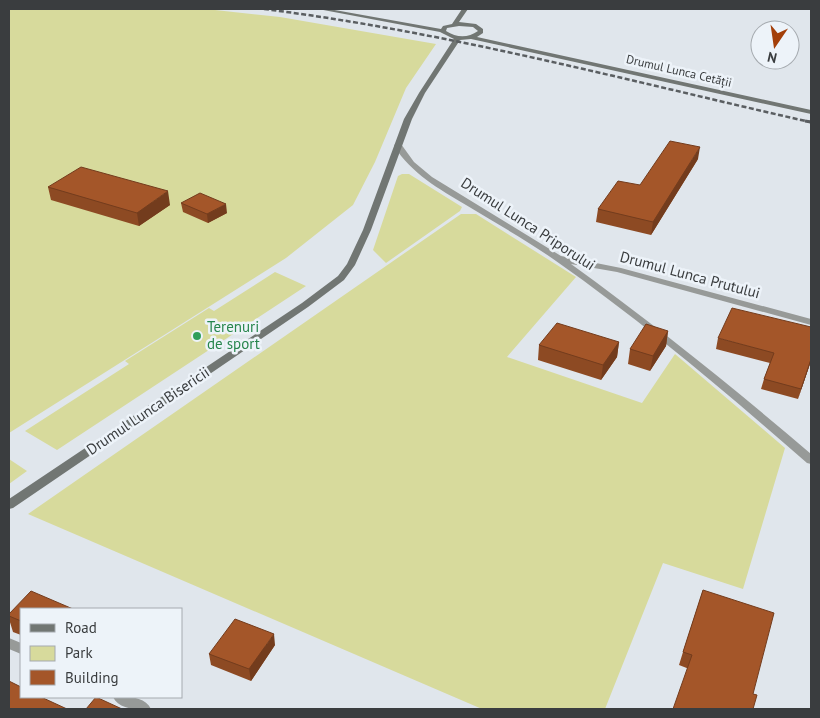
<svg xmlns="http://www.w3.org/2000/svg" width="820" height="718" viewBox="0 0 820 718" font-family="'PT Sans',sans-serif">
  <rect width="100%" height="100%" fill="#e0e6ec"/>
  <path fill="#d7da9c" d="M9,9h197l74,8 156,27 -30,44 -31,74 -22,43 -67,53 -277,175z
    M402,174h7l53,33 -2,4 -74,52 -13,-13 25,-74z
    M461,214h15l100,63 -69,80 135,46 33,-49 110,94 -42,141 -80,-26 -58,146h-123l-454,-195z
    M275,272l31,14 -249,164 -32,-19 104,-67 -4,-3 84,-53 5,3z
    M9,459l18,12 -18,13z"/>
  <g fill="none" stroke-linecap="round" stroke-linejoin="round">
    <path fill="#979a98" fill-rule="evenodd" d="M395,144h6l13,18 18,15 129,79 60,12 190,51v6l-194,-53 -46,-8c83,60 163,124 240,190v10l-4,-1c-81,-71 -163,-140 -251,-202 -28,-20 -59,-37 -90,-56 -27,-16 -54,-31 -72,-59z
      M9,638l12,5v11l-12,-5z
      M113,697c12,-1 32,-1 38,12 -12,1 -32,1 -38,-12z"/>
    <path fill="#717673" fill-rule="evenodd" d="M318,9h11l112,20 2,-3 9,-2 10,-15h6l-9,13 17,2 7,5v4l-6,4 334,73v4l-340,-75 -11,1 -35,53 -13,26 -41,111 -16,35 -11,15 -36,27 -295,201 -4,1v-10l293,-196 36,-27 9,-12 16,-34 41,-111 15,-26 35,-54 -14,-7zM459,26l14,1 5,4c-10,7 -21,7 -32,0l1,-3z"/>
    <path stroke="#5a5e61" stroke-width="2.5" stroke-dasharray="5 2.5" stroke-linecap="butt" d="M264,9c184,23 365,72 546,113"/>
    <path stroke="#5a5e61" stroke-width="3" stroke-dasharray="6 3" stroke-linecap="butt" d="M805,121l6,1"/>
  </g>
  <path fill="#8d4a23" d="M698,159l-47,76 -55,-13 2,-13 42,-24z
    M48,187l122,18 -31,21 -88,-26z
    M181,203l46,10 -19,10 -25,-11z
    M668,331l-2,15 -16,25 -22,-7 2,-15z
    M718,338l93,23 -13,38 -37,-10 3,-10 6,-16 -54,-14z
    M619,342l-2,15 -16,23 -63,-20 1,-15z
    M703,590l50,104 -74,-29 4,-13z
    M21,609v26l-8,-3 -4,-13v-5z
    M275,645l-24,36 -40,-16 -2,-11z"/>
  <path fill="#733c1d" d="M700,147l-2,12 -47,76 2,-13z
    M168,191l2,14 -31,21 -2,-13z
    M226,204l1,9 -19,10 -1,-9z
    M668,331l-2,15 -16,25 3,-15z
    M619,342l-2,15 -16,23 2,-15z
    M811,359v2l-13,38 3,-10z
    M274,634l1,11 -24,36 -2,-12z"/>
  <path fill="#a45629" stroke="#733c1d" d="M670,141l30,6 -47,75 -55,-13 20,-28 22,4z
    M81,167l87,24 -31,22 -89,-26z
    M200,193l26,11 -19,10 -26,-11z
    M732,308l79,19v32l-10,30 -37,-10 10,-26 -56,-15z
    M557,323l62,19 -16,23 -64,-20z
    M646,324l22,7 -15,25 -23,-7z
    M703,590l71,23 -21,81 4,1 -4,14h-80l19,-54 -9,-3z
    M31,591l42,18h-52v12l-12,-5v-2z
    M235,619l39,15 -25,35 -40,-15z
    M9,681l12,6v10h20l26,12h-58z
    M96,697l26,12h-36z"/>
  <circle fill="#2e9e5b" stroke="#edf3f9" stroke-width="2" cx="197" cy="336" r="5"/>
  <g text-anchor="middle" stroke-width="5" stroke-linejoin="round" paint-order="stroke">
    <g font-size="12" fill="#3a3d3f" stroke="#edf3f9">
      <text transform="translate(679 71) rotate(13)" y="4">Drumul Lunca Cetății</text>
    </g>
    <g font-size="15" fill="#3a3d3f" stroke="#edf3f9">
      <text transform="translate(528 224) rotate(33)" y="5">Drumul Lunca Priporului</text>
      <text transform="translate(690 275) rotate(15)" y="5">Drumul Lunca Prutului</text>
      <text transform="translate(148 411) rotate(-34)" y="5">Drumul Lunca Bisericii</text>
    </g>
    <g font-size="15" fill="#27864d" stroke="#edf3f9" text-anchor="start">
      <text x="207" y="332">Terenuri<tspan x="207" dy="17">de sport</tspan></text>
    </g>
  </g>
  <rect width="820" height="718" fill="none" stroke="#3a3d3f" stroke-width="20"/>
  <rect x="20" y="608" width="162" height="90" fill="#edf3f9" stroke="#a5aaaf"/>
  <rect x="30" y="624" width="25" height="8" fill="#717673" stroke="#a5aaaf"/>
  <text x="65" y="633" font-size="15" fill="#3a3d3f">Road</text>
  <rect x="30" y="646" width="25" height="15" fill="#d7da9c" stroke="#a5aaaf"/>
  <text x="65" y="658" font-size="15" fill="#3a3d3f">Park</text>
  <rect x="30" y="670" width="25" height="15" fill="#a45629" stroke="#a5aaaf"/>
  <text x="65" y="683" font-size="15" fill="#3a3d3f">Building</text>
  <g transform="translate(775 45) rotate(193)"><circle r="24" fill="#edf3f9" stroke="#a5aaaf"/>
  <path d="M0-4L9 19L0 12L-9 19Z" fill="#a33f09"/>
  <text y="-8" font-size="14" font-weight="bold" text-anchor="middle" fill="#3a3d3f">N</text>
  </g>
</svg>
